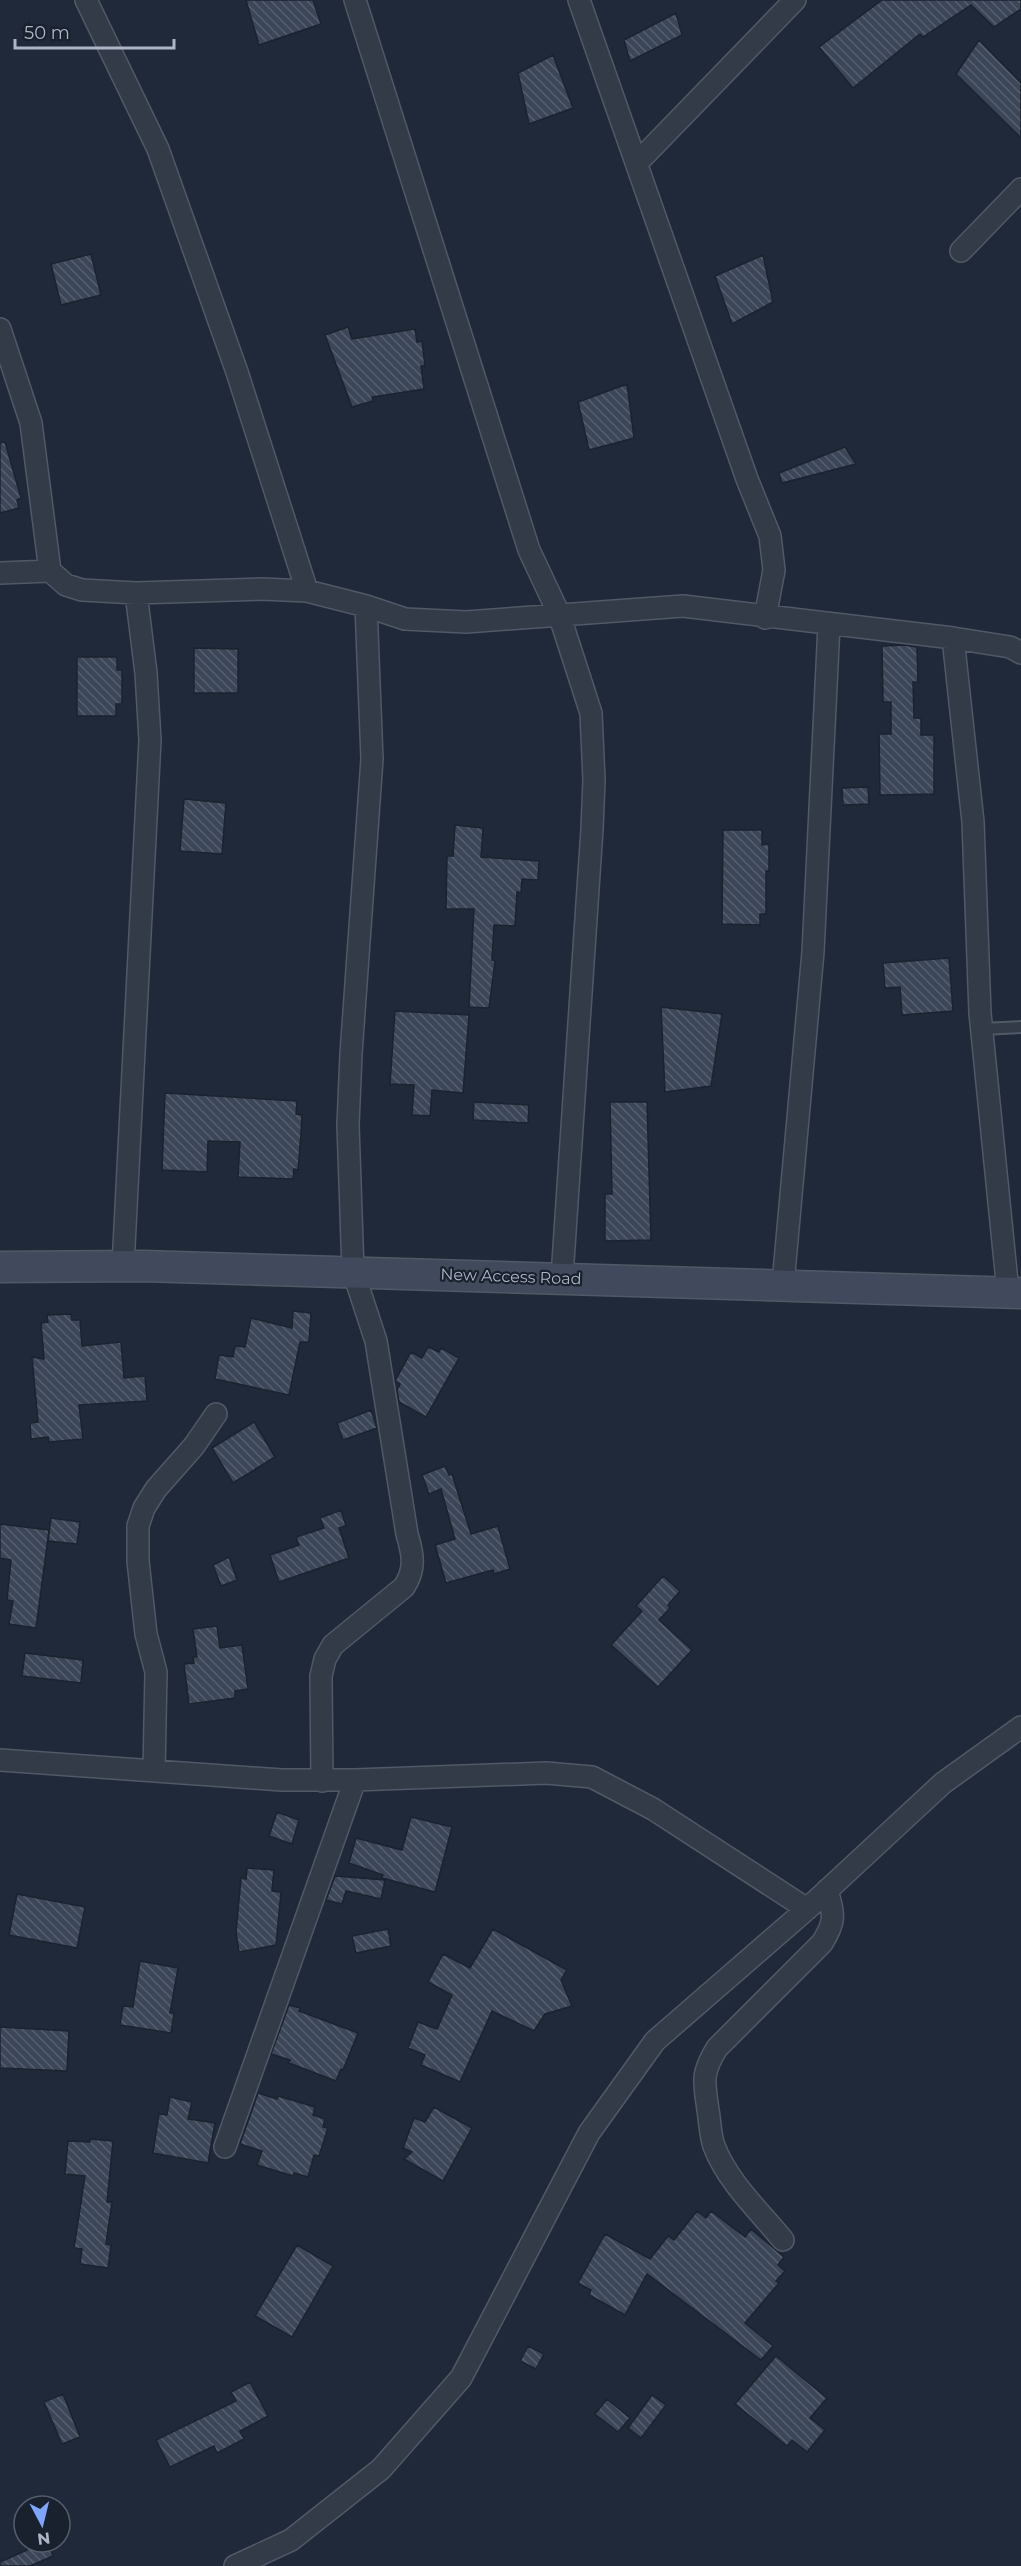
<svg xmlns="http://www.w3.org/2000/svg" width="1021" height="2566" viewBox="0 0 1021 2566" font-family="Montserrat,sans-serif">
  <defs>
    <pattern id="building-back-hatch" width="6" height="6" patternUnits="userSpaceOnUse" patternTransform="scale(1.5)"><rect width="6" height="6" fill="#3c4659"/><path d="M-1 5l2 2M0 0l6 6M5-1l2 2" fill="none" stroke="#565e6f"/></pattern>
  </defs>
  <rect width="100%" height="100%" fill="#202939"/>
  <path fill="url(#building-back-hatch)" stroke="#1b2230" stroke-width="1.5" d="M246,0h67l8,24 -62,21z
    M882,0h139v9l-27,18 -23,-22 -48,32 -3,-3 -67,54 -34,-41z
    M676,13l6,22 -52,26 -6,-21z
    M979,40l42,43v55l-65,-64z
    M553,55l20,53 -44,16 -11,-51z
    M91,254l10,41 -40,10 -10,-41z
    M763,255l10,47 -41,22 -17,-48z
    M348,327l4,12 63,-10 2,13 5,-1 3,25h-4l3,23 -52,8 1,4 -21,6 -27,-72z
    M627,384l7,54 -45,12 -11,-48z
    M5,442l16,56 -4,2 2,8 -19,5v-70z
    M845,447l11,17 -74,19 -3,-10z
    M905,645l12,2 1,35h-5l1,36h7v17h13v59l-54,1 -1,-61h12v-32h-8l-1,-56z
    M194,648l44,1v44h-44z
    M77,657h40v13h5v34h-6v12h-39z
    M868,787l1,17 -26,1 -1,-17z
    M184,799l42,4 -4,51 -42,-3z
    M455,825l28,3 -2,29 58,4 -1,19 -16,-1 -1,14 -4,-1 -2,34 -21,-1 -2,35 3,1 -6,47 -20,-1 5,-98h-28l1,-53h6z
    M723,830h39v15l7,-1v27h-3v43h-6v11l-38,-1z
    M949,958l4,53 -51,4 -2,-28 -15,1 -2,-25z
    M661,1007l61,7 -11,72 -46,6z
    M395,1011l74,4 -6,78 -31,-3 -2,26 -18,-1 2,-30 -24,-1z
    M165,1093l132,8 -1,13 6,1 -1,19 -3,36 -4,-1 -1,10 -55,-2 2,-35 -32,-1 -1,31 -45,-2z
    M474,1102l55,3 -1,18 -55,-3z
    M610,1102h37l4,138 -46,1v-47h7z
    M293,1311l18,2 -2,29h-9l-11,53 -74,-16 4,-24 14,2 2,-11 10,1 6,-29 41,10z
    M71,1314l1,6h8l2,26 39,-4 3,36 21,-2 2,25 -68,4 4,34 -34,3 -1,-5 -17,2 -1,-16 8,-1 -6,-65 12,2 -3,-36 7,-1 -1,-7z
    M428,1347l11,5 2,-4 18,10 -33,59 -27,-15 -2,-12 3,-6 -5,-3 16,-29 11,6z
    M371,1410l6,18 -34,12 -6,-17z
    M254,1422l21,35 -42,26 -21,-35z
    M445,1466l4,9 3,-1 19,60 27,-8 12,43 -16,5 -1,-4 -47,13 -11,-38 20,-6 -14,-50 -12,5 -7,-19z
    M341,1510l5,16 -7,2 10,30 -70,24 -9,-27 29,-10 -3,-8 28,-9 -4,-10z
    M51,1518l29,4 -3,22 -29,-3z
    M0,1524l49,6 -13,98 -27,-4 4,-23 -6,-1 4,-40 -11,-2z
    M229,1557l8,23 -16,6 -8,-21z
    M663,1576l17,15 -12,14 2,3 -11,12 33,30 -34,37 -47,-42 31,-34 -6,-5z
    M217,1626l3,22 22,-3 6,44 -13,2v7l-46,6 -5,-40 10,-1 -1,-6h4l-4,-28z
    M25,1653l58,7 -2,23 -59,-7z
    M277,1812l22,8 -7,24 -23,-8z
    M411,1817l41,10 -17,65 -53,-14 1,-3 -34,-12 7,-25 46,12z
    M247,1868l27,2 -2,21 9,1 -5,53 -37,7 -3,-20 5,-54 5,1z
    M335,1876l50,4 -4,19 -35,-8 -4,13 -16,-4z
    M17,1894l68,13 -8,41 -68,-13z
    M388,1929l3,17 -35,7 -4,-17z
    M493,1929l74,41 -6,10 11,26 -27,8 -11,17 -42,-20 -32,71 -39,-17 4,-10 -17,-7 10,-26 19,7 15,-34 -24,-13 15,-28 27,14z
    M140,1961l38,7 -8,45h4l-3,20 -51,-8 3,-19 10,1z
    M289,2005l11,3 -1,3 59,22 -15,37 -2,-1 -5,12 -47,-18 1,-3 -19,-6z
    M0,2027l69,4 -2,40 -67,-3z
    M258,2093l19,6 1,-3 37,11 -2,8 12,4 -2,8 5,1 -9,28 -5,-1 -6,22 -14,-4 -1,3 -36,-11 5,-14 -22,-7z
    M170,2097l22,5 -4,17 27,4 -7,40 -55,-10 6,-39 8,1z
    M434,2107l38,21 -29,53 -39,-22 8,-7 -9,-4 11,-30 11,4z
    M90,2139l23,2 -6,61h5l-6,42 5,1 -3,23 -28,-4 2,-15 -8,-1 11,-72 -20,-2 3,-33 22,1z
    M697,2211l9,7 5,-7 34,26 6,-8 33,28 -6,8 7,6 -9,10 3,2 -34,40 28,23 -12,14 -114,-86 -22,41 -36,-20 2,-5 -13,-7 27,-49 45,25 18,-23 6,4z
    M297,2245l36,21 -41,71 -37,-21z
    M528,2346l16,8 -8,15 -16,-8z
    M776,2356l51,42 -17,20 15,12 -18,22 -15,-12 -5,6 -52,-42z
    M250,2382l18,34 -28,15 4,8 -27,14 -3,-7 -44,21 -14,-27 80,-39 -5,-9z
    M63,2394l17,43 -18,7 -18,-42z
    M652,2395l14,10 -25,33 -13,-10z
    M607,2399l23,19 -12,14 -23,-18z
    M35,2542h12l6,14 -23,10h-30v-4l27,-12 -1,-4z"/>
  <g fill="none" stroke-linecap="round" stroke-linejoin="round">
    <defs>
      <path id="lane" d="M982,1029l39,-2"/>
      <path id="street" d="M86,0l72,149 79,223 70,219
        M355,0l174,550 30,64 32,99 3,67 -2,49 -30,448
        M579,0l168,479 23,57 4,34 -9,48
        M637,163l158,-163
        M961,251l60,-62
        M0,329l31,94 19,148 16,14 16,5 54,3 126,-4 45,2 59,15
        M0,573l50,-2
        M953,638l20,184 7,191 28,279
        M123,1266l27,-526 -4,-67 -10,-80
        M783,1284l30,-332 16,-327
        M0,1760l282,20h73l191,-7 46,4 61,32 154,100
        M154,1771l2,-99 -10,-38 -8,-73v-35l6,-18 12,-19 38,-43 22,-32
        M322,1781l-1,-105 4,-17 8,-14 71,-58c12,-18 9,-33 3,-53l-31,-193 -23,-70 -5,-146 3,-71 21,-295 -6,-153 39,13 61,3 217,-16 270,32 57,9 11,6
        M225,2147l130,-367
        M783,2240c-23,-28 -56,-59 -69,-94 -4,-11 -4,-25 -6,-36 -4,-29 -7,-36 9,-62l105,-105c14,-22 12,-28 5,-53
        M235,2566l56,-26 90,-71 80,-91 128,-245 66,-92 152,-132 136,-126 78,-56"/>
      <path id="secondary" d="M0,1267l143,-1 878,27"/>
    </defs>
    <use href="#lane" stroke="#515867" stroke-width="14"/>
    <use href="#street" stroke="#515867" stroke-width="24"/>
    <use href="#secondary" stroke="#515867" stroke-width="33"/>
    <use href="#lane" stroke="#333b49" stroke-width="10"/>
    <use href="#street" stroke="#333b49" stroke-width="21"/>
    <use href="#secondary" stroke="#414a5c" stroke-width="30"/>
  </g>
  <g text-anchor="middle" stroke-width="4.5" stroke-linejoin="round" paint-order="stroke">
    <g font-size="16" fill="#aeb5c6" stroke="#19202e">
      <text transform="translate(511 1276) rotate(2)" y="6">New Access Road</text>
    </g>
  </g>
  <g transform="translate(42 2524) rotate(173)"><circle r="28" fill="#19202e" stroke="#555c6b" stroke-width="1.5"/>
  <path d="M0-4.5L10 22L0 15L-10 22Z" fill="#7ea5fb"/>
  <text y="-9" font-size="16" font-weight="bold" text-anchor="middle" fill="#aeb5c6">N</text>
  </g>
  <path d="M15 39v9h159v-9" fill="none" stroke="#aeb5c6" stroke-width="3"/>
  <text x="24" y="39" font-size="18" fill="#aeb5c6" stroke="#19202e" stroke-width="4.5" paint-order="stroke">50 m</text>
</svg>
